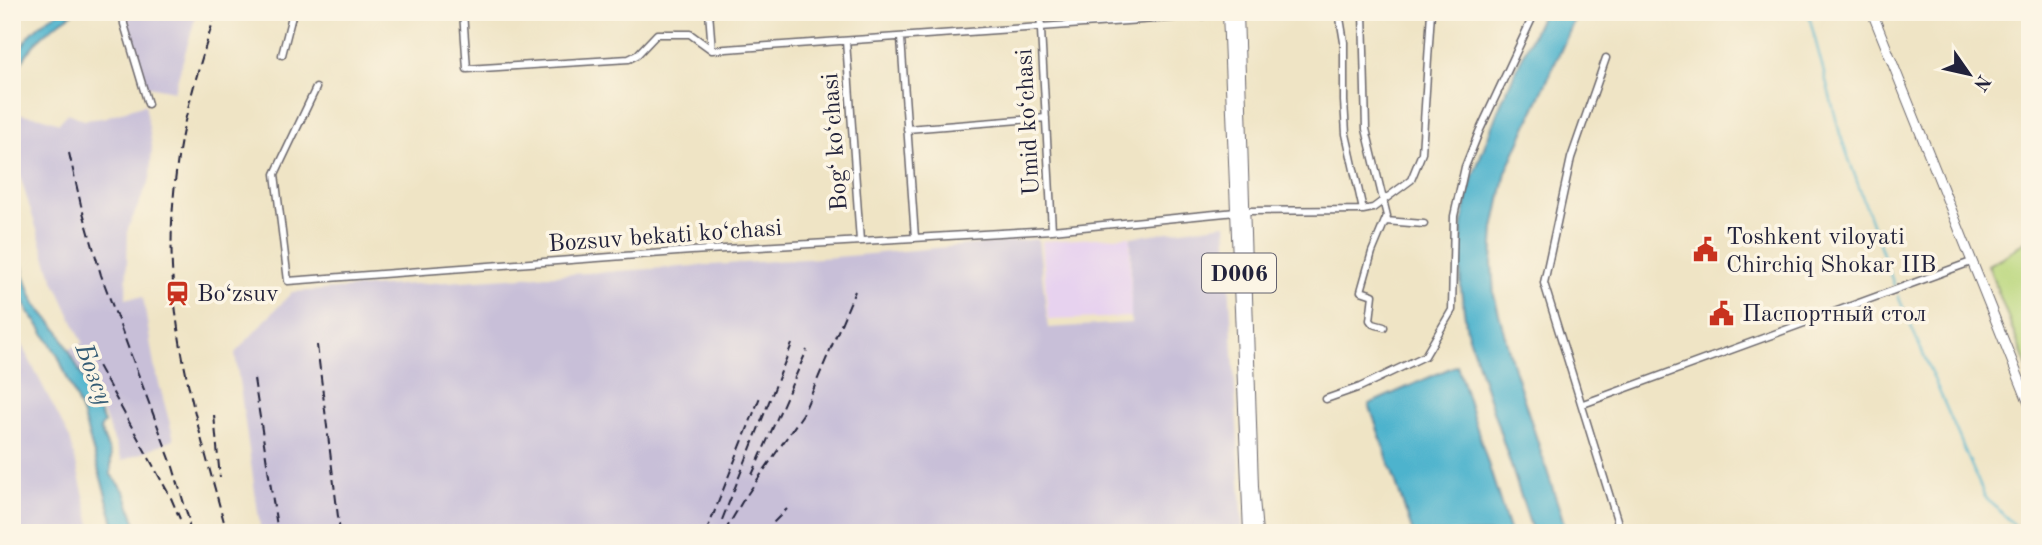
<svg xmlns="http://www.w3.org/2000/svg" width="2042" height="545" viewBox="0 0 2042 545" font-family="'Old Standard TT',serif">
  <rect width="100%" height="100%" fill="#fcf5e5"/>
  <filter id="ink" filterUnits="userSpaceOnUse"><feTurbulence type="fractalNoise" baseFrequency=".0143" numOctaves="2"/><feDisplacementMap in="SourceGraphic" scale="14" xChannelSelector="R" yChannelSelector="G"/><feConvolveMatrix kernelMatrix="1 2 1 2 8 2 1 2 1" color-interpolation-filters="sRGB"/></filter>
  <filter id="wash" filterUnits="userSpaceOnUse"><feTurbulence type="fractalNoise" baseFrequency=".00686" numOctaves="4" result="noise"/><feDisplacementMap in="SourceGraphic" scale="28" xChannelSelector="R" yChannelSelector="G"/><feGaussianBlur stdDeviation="1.57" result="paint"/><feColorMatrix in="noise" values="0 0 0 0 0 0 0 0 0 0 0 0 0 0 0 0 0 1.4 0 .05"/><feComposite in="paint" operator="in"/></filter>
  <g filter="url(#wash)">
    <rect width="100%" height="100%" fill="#efe4c5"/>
    <path fill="#e7d2ef" d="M1130,236l1,81 -83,3 -6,-79z"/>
    <path fill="#c8bfd8" d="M126,12h71l-23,79 -31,-6 -17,-61z
      M145,104l7,42 -2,33 -22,49 -2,70 17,-1 11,68 20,74 -52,22 -16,-41 -37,-71 14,-6 -33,-72 -38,-120v-38l29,4 18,6 9,-10 16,7 19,-2z
      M1226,224l17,309h-982l-26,-180 57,-61 544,-35 202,-18 10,89 83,-5v-86z
      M12,326l58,113 23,94h-81z"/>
    <path fill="#bad77d" stroke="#6e7c5c" stroke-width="2" d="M2030,237v138l-42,-110 20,-11z"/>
    <path fill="#4eb3cd" stroke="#386a84" stroke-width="2" d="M59,12h16c-33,21 -44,31 -63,67 0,-29 22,-53 47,-67z
      M1543,12h35l-72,160 -12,57 -2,34 2,32 18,67 55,171h-34l-66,-202 -6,-41 -1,-39 4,-38 9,-37 28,-73z
      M12,217l12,58 11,29 24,27 26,51 5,21 7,4 7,16 -4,6 11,27v19l14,17 14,41h-22l-35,-120 -24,-57 -20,-32 -10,-12 -16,-48z
      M1457,365l53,168h-97l-44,-129z"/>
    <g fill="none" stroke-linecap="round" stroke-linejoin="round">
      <path stroke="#4eb3cd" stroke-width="2" d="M1808,12l32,122 54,151
        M1898,296l87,201 38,36"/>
    </g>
  </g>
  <g filter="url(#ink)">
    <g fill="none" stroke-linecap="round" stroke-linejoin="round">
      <defs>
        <path id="street" d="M123,12l1,12 24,80
          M463,12l4,57 162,-10 8,-4 20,-21h33l22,16 544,-38
          M709,12l3,38
          M1040,12l12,218
          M1336,12l4,6 4,24v59l2,33 17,76
          M1363,12l3,117 21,87 -15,36 -11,39 12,4 -3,25 3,4 11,3
          M901,38l14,200
          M846,41l14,200
          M282,55l11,-43
          M1606,58l-35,100 -27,125 77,250
          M316,88l-41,86 13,107 403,-30 361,-21 194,-19 117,-1 10,-2 38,-28 11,-27 9,-141
          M907,129l139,-11
          M1385,221l39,3
          M1326,399l34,-12 65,-31 27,-46 2,-94 11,-49 14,-35 56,-120
          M1583,404l388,-142"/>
        <path id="secondary" d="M1872,12l158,394"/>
        <path id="primary" d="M1228,12l21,521
          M1238,12l15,475 4,46"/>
      </defs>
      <use href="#street" stroke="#6a666b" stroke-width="9"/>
      <use href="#secondary" stroke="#6a666b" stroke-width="11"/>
      <use href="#primary" stroke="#6a666b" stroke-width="12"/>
      <use href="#street" stroke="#fff" stroke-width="6"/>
      <use href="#secondary" stroke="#fff" stroke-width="9"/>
      <use href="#primary" stroke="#fff" stroke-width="10"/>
      <path stroke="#22223b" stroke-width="2" stroke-dasharray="10 5" stroke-linecap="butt" d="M216,12c-14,46 -29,92 -37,139 -7,47 -10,96 -5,143 7,81 32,161 53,239
        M69,153l12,52 20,70 72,192 15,50 2,16
        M317,345l23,188
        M91,353l80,145 9,21
        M254,379l24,154
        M214,415l6,63
        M752,475l55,-125
        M722,520l70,-176
        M706,533l54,-136
        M724,533l18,-31 61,-88 52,-123
        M745,533l4,-6
        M763,533l24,-24"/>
    </g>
  </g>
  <defs>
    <symbol id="civic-bare" viewBox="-9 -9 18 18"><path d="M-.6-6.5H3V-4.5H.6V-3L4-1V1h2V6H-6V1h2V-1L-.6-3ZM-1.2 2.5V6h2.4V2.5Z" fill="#c8321e" stroke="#fcf5e5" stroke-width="2.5" paint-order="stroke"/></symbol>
    <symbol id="station-bare" viewBox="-9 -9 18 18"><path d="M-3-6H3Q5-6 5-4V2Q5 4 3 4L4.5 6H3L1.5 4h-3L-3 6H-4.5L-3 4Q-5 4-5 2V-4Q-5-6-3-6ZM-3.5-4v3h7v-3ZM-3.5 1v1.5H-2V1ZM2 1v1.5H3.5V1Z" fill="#c8321e" stroke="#fcf5e5" stroke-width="2.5" paint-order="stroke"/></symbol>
  </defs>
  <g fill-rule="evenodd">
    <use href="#civic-bare" x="1688" y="232" width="35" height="35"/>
    <use href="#station-bare" x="160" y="276" width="35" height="35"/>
    <use href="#civic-bare" x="1704" y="296" width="35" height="35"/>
  </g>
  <g text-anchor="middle" stroke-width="7" stroke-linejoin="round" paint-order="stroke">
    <rect fill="#fcf5e5" stroke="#63616e" stroke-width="2" x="1202" y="253.5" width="74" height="39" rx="5"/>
    <g font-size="23" font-weight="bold" fill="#22223b">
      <text x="1239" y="281">D006</text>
    </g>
    <g font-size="24" fill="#22223b" stroke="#fcf5e5">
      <text transform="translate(1027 122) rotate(-93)" y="8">Umid ko‘chasi</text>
      <text transform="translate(834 142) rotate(-94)" y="8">Bog‘ ko‘chasi</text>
      <text transform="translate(665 235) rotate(-4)" y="8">Bozsuv bekati ko‘chasi</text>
    </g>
    <g font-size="24" fill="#22223b" stroke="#fcf5e5" text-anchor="start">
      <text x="1726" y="244">Toshkent viloyati<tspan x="1726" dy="28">Chirchiq Shokar IIB</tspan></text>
      <text x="197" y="301">Bo‘zsuv</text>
      <text x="1742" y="321">Паспортный стол</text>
    </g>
    <g font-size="26" font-style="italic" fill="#345c75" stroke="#fcf5e5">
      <text transform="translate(95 374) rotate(69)" y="9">Бозсу</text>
    </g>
  </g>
  <rect width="2042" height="545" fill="none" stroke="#fcf5e5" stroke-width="42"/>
  <g transform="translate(1969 74) rotate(124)" stroke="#fcf5e5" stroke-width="5" paint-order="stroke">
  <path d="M0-5L12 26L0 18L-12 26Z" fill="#22223b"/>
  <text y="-10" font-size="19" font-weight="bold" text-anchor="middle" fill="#22223b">N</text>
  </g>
</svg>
